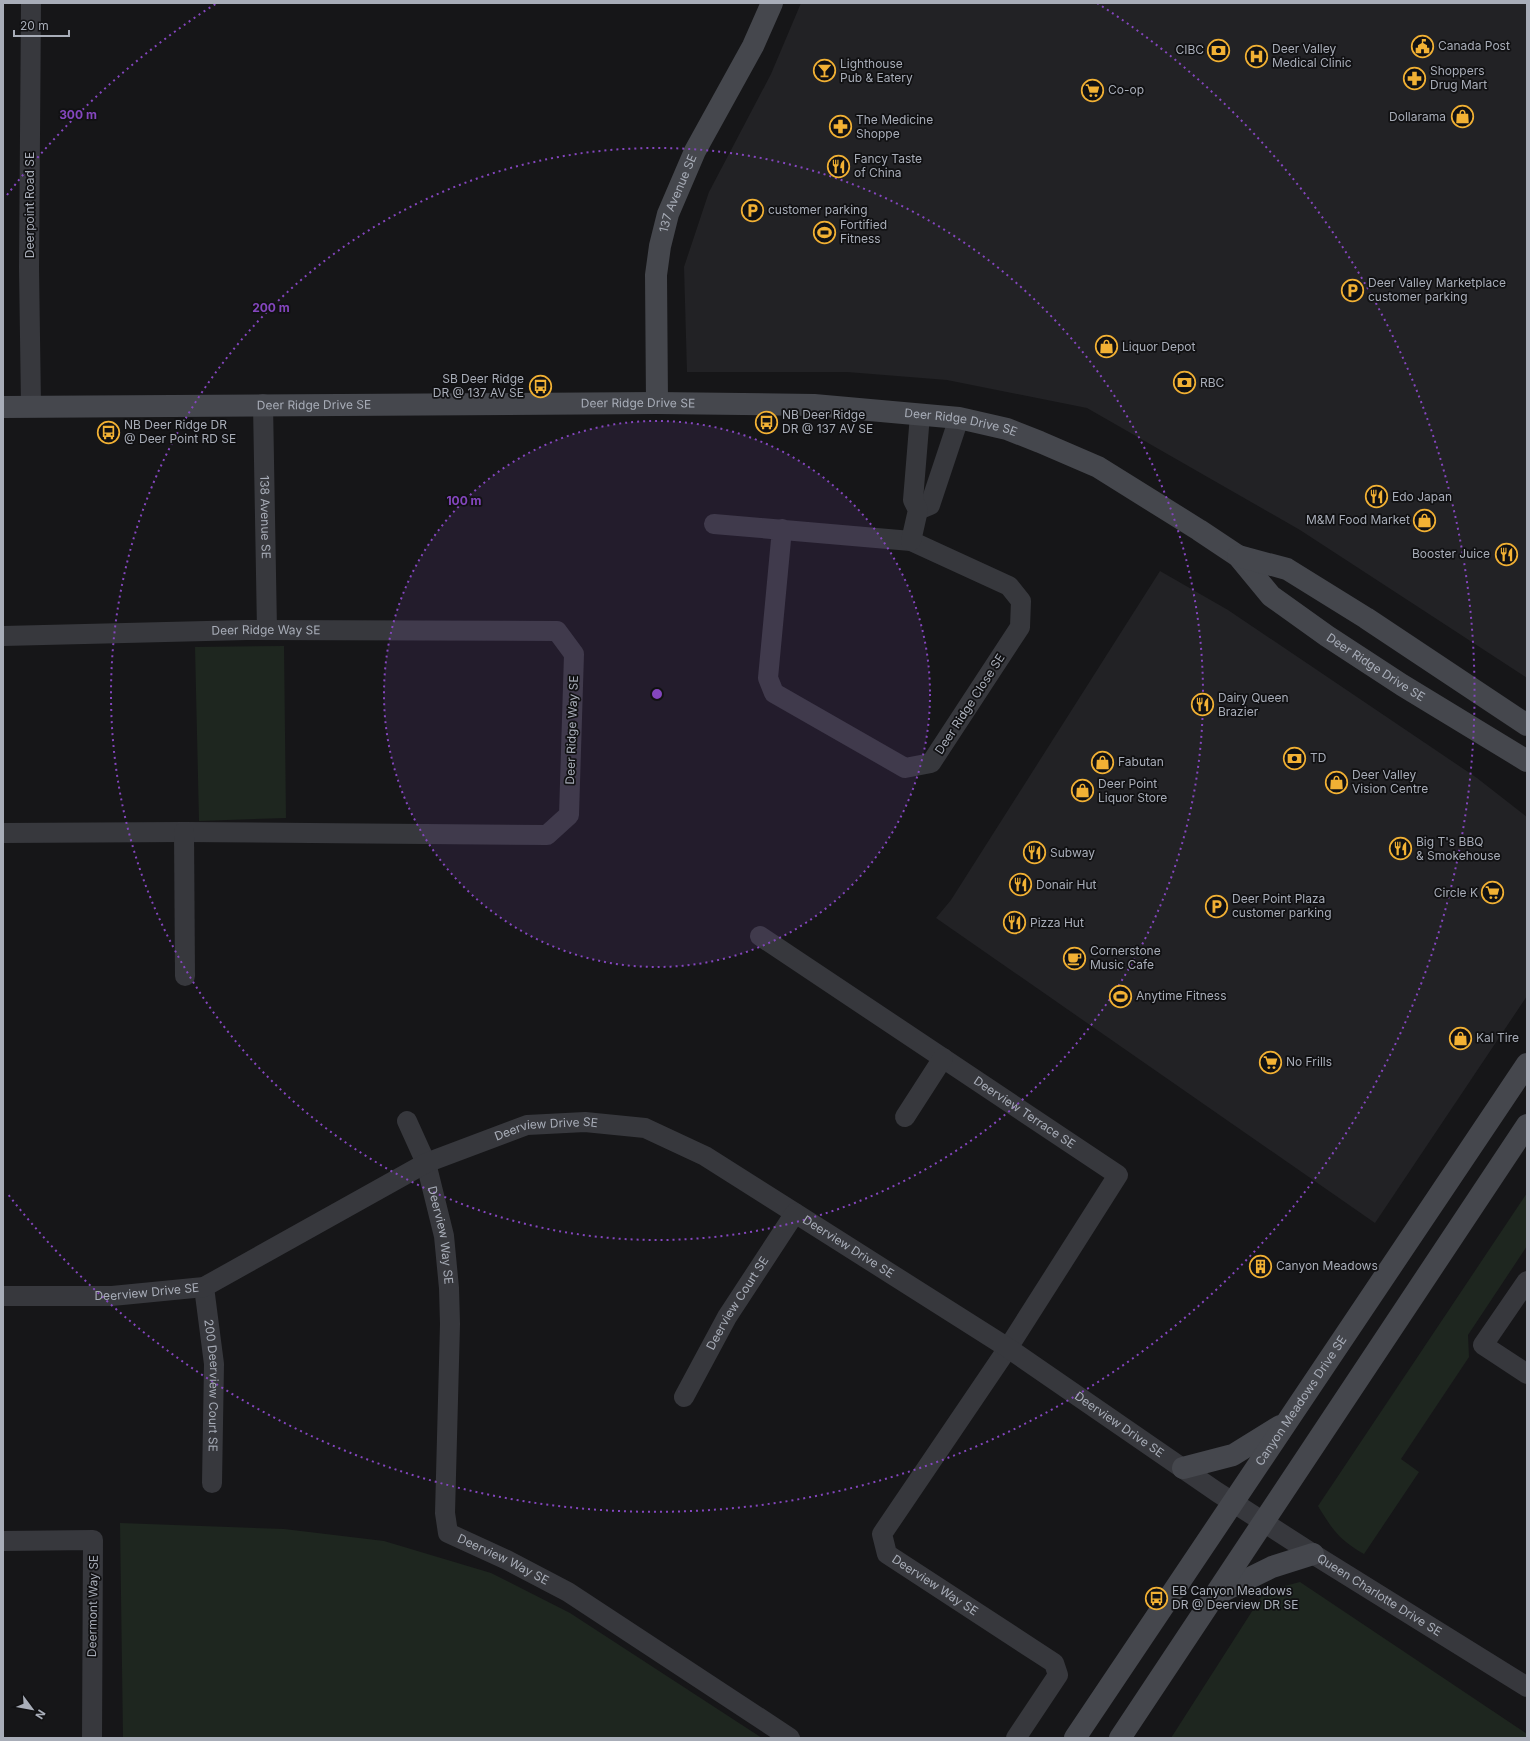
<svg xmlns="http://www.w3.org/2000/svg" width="1530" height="1741" viewBox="0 0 1530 1741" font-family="Inter,sans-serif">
  <rect width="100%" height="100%" fill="#161618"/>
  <path fill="#222225" d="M801,3h726v675l-227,-148 -213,-122 -140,-28 -100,-8h-160l-3,-105 25,-75 62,-118z
    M1160,571l68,39 249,168 50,39v179l-152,227 -439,-305 15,-18z"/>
  <path fill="#1e261f" d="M284,646l2,172 -87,3 -4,-174z
    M1527,1193v53l-59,89 1,22 -68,102 18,13 -55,82c-25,-14 -32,-25 -46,-48z
    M120,1523l164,6 100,12 107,32 79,40 192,125h-639z
    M1300,1582l227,152v4h-356l94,-147z"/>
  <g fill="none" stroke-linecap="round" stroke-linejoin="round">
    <g stroke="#37383d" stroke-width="20">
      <path d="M31,3l-2,265 2,138"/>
      <path id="s1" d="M263,404l4,226"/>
      <path d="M918,510l12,-5 29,-87"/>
      <path d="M714,524l197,17 98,45 12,15 -1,26 -89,136 -26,5 -131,-75 -6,-15 14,-149"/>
      <path d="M911,541l7,-31 -5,-10 7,-85"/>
      <path id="s2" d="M3,636l244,-6 310,1 17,23 -5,161 -22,20 -363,-3 -181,1"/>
      <path d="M184,832l1,144"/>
      <path id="s3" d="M760,936l358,239 -110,173 -126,186 5,20 167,109 4,12 -42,63"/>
      <path d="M905,1117l38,-59"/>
      <path id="s4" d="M407,1121l19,42 18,73 5,52 1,36 -5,189 3,20 59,27 61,32 222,146"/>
      <path d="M1527,1281l-44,64 44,29"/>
      <path id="s5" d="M204,1287l10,77 -2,119"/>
      <path id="s6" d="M3,1296h109l92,-9 222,-124 101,-38 58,-3 60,6 60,28 90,57 213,135 209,144 96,62 214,133"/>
      <path id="s7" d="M684,1397l43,-80 68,-104"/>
      <path d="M3,1541l90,-1 -1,198"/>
    </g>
    <g stroke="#45474d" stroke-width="22">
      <path id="s8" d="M657,403l-1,-128 4,-29 8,-32 27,-63 58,-105 19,-43"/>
      <path id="s9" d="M3,407l654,-4 157,2 145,13 48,11 33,13 58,25 101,63 39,26 33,40 56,40 75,49 125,76"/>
      <path d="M1238,556l49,13 79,49 161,107"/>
      <path d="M1183,1468l50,-13 47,-29"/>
      <path d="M1217,1594l55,-27 41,-13"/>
      <path id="s10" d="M1075,1738l452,-674"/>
      <path d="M1120,1738l407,-613"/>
    </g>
  </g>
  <circle cx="657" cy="694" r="273" fill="#8446be" fill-opacity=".12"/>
  <g fill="none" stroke="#8446be" stroke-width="2" stroke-dasharray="2 4">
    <circle cx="657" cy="694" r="273"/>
    <circle cx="657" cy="694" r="546"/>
    <path d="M7 195A819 819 0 0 1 217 3M1097 3A819 819 0 1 1 7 1193"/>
  </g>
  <defs>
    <symbol id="civic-ring" viewBox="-11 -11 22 22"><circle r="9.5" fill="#111113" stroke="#f2b134" stroke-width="1.5"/><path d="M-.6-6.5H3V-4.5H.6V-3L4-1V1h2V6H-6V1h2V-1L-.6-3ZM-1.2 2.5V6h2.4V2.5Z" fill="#f2b134"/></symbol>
    <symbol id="bank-ring" viewBox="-11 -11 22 22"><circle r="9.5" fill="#111113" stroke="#f2b134" stroke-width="1.5"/><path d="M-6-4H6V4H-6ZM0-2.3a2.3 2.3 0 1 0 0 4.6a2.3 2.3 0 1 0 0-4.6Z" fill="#f2b134"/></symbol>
    <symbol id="hospital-ring" viewBox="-11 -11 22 22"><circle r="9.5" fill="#111113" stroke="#f2b134" stroke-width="1.5"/><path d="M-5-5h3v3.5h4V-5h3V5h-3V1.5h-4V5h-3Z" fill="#f2b134"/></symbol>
    <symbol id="bar-ring" viewBox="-11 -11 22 22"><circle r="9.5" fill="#111113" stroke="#f2b134" stroke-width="1.5"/><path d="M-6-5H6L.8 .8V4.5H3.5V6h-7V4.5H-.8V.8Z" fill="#f2b134"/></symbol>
    <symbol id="pharmacy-ring" viewBox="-11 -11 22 22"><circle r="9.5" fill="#111113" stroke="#f2b134" stroke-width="1.5"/><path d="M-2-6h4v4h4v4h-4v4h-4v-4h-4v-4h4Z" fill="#f2b134"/></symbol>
    <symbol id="supermarket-ring" viewBox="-11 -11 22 22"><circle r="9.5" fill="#111113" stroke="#f2b134" stroke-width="1.5"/><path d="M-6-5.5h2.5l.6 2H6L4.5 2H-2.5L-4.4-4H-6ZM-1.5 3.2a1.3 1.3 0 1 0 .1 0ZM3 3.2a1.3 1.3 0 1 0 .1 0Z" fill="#f2b134"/></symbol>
    <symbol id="shop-ring" viewBox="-11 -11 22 22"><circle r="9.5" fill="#111113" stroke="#f2b134" stroke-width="1.5"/><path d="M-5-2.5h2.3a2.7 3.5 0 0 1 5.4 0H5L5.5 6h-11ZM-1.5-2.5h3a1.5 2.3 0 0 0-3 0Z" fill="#f2b134"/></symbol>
    <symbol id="restaurant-ring" viewBox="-11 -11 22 22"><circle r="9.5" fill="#111113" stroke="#f2b134" stroke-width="1.5"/><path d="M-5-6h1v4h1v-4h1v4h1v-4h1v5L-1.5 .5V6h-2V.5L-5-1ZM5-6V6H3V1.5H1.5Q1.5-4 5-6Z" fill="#f2b134"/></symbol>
    <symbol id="parking-ring" viewBox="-11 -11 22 22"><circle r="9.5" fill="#111113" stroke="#f2b134" stroke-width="1.5"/><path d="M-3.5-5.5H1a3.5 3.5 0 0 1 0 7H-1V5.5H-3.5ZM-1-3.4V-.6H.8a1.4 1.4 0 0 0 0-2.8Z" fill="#f2b134"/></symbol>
    <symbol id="stadium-ring" viewBox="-11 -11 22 22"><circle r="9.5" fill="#111113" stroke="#f2b134" stroke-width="1.5"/><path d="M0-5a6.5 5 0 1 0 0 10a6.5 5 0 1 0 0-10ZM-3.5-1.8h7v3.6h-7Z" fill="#f2b134"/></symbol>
    <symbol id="bus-ring" viewBox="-11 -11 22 22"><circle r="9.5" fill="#111113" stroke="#f2b134" stroke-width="1.5"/><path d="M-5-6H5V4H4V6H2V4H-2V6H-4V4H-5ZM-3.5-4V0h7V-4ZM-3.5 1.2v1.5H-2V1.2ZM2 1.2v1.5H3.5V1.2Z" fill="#f2b134"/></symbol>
    <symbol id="cafe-ring" viewBox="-11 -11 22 22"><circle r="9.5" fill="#111113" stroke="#f2b134" stroke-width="1.5"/><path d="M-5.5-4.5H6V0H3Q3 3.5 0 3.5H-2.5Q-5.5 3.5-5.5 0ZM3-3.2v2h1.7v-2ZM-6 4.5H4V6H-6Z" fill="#f2b134"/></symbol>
    <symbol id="building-ring" viewBox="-11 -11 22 22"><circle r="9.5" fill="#111113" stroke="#f2b134" stroke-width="1.5"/><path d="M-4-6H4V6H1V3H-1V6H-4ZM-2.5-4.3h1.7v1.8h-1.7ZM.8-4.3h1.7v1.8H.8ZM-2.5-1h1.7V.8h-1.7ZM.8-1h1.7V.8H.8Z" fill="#f2b134"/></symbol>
  </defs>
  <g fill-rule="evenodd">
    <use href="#civic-ring" x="1410" y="34" width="25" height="25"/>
    <use href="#bank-ring" x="1206" y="38" width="25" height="25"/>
    <use href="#hospital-ring" x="1244" y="44" width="25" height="25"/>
    <use href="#bar-ring" x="812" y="58" width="25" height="25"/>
    <use href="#pharmacy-ring" x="1402" y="66" width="25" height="25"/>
    <use href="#supermarket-ring" x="1080" y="78" width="25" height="25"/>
    <use href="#shop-ring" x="1450" y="104" width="25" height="25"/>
    <use href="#pharmacy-ring" x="828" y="114" width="25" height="25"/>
    <use href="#restaurant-ring" x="826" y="154" width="25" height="25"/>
    <use href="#parking-ring" x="740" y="198" width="25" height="25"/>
    <use href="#stadium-ring" x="812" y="220" width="25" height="25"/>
    <use href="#parking-ring" x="1340" y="278" width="25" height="25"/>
    <use href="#shop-ring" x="1094" y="334" width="25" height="25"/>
    <use href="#bank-ring" x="1172" y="370" width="25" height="25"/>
    <use href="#bus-ring" x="528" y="374" width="25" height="25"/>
    <use href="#bus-ring" x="754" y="410" width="25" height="25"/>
    <use href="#bus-ring" x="96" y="420" width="25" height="25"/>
    <use href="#restaurant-ring" x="1364" y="484" width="25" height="25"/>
    <use href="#shop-ring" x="1412" y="508" width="25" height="25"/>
    <use href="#restaurant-ring" x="1494" y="542" width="25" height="25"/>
    <use href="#restaurant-ring" x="1190" y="692" width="25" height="25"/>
    <use href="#bank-ring" x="1282" y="746" width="25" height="25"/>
    <use href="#shop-ring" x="1090" y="750" width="25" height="25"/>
    <use href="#shop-ring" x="1324" y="770" width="25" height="25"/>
    <use href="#shop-ring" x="1070" y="778" width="25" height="25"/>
    <use href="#restaurant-ring" x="1388" y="836" width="25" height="25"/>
    <use href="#restaurant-ring" x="1022" y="840" width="25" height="25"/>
    <use href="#restaurant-ring" x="1008" y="872" width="25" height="25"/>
    <use href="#supermarket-ring" x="1480" y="880" width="25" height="25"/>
    <use href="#parking-ring" x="1204" y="894" width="25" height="25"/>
    <use href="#restaurant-ring" x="1002" y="910" width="25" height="25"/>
    <use href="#cafe-ring" x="1062" y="946" width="25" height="25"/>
    <use href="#stadium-ring" x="1108" y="984" width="25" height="25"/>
    <use href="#shop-ring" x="1448" y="1026" width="25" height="25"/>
    <use href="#supermarket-ring" x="1258" y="1050" width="25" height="25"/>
    <use href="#building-ring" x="1248" y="1254" width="25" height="25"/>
    <use href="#bus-ring" x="1144" y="1586" width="25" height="25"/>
  </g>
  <g text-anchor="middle" stroke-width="3.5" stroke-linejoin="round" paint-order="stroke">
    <g font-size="12" fill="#a8adb8" stroke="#111113" text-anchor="start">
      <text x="1438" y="50">Canada Post</text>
      <text x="1272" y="53">Deer Valley<tspan x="1272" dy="14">Medical Clinic</tspan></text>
      <text x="1204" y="54" text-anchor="end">CIBC</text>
      <text x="840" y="68">Lighthouse<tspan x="840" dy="14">Pub &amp; Eatery</tspan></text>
      <text x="1430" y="75">Shoppers<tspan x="1430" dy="14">Drug Mart</tspan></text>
      <text x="1108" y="94">Co-op</text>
      <text x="1446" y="121" text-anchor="end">Dollarama</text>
      <text x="856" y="124">The Medicine<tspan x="856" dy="14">Shoppe</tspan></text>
      <text x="854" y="163">Fancy Taste<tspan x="854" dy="14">of China</tspan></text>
      <text x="768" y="214">customer parking</text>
      <text x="840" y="229">Fortified<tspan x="840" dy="14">Fitness</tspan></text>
      <text x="1368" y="287">Deer Valley Marketplace<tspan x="1368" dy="14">customer parking</tspan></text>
      <text x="1122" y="351">Liquor Depot</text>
      <text x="524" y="383" text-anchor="end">SB Deer Ridge<tspan x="524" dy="14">DR @ 137 AV SE</tspan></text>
      <text x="1200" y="387">RBC</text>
      <text x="782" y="419">NB Deer Ridge<tspan x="782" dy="14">DR @ 137 AV SE</tspan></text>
      <text x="124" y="429">NB Deer Ridge DR<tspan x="124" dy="14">@ Deer Point RD SE</tspan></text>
      <text x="1392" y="501">Edo Japan</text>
      <text x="1410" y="524" text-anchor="end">M&amp;M Food Market</text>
      <text x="1490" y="558" text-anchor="end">Booster Juice</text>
      <text x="1218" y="702">Dairy Queen<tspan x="1218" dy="14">Brazier</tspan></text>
      <text x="1310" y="762">TD</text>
      <text x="1118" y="766">Fabutan</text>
      <text x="1352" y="779">Deer Valley<tspan x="1352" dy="14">Vision Centre</tspan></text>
      <text x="1098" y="788">Deer Point<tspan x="1098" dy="14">Liquor Store</tspan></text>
      <text x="1416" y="846">Big T's BBQ<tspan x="1416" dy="14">&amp; Smokehouse</tspan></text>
      <text x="1050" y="857">Subway</text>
      <text x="1036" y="889">Donair Hut</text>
      <text x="1478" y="897" text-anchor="end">Circle K</text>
      <text x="1232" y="903">Deer Point Plaza<tspan x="1232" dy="14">customer parking</tspan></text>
      <text x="1030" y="927">Pizza Hut</text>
      <text x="1090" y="955">Cornerstone<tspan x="1090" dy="14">Music Cafe</tspan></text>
      <text x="1136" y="1000">Anytime Fitness</text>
      <text x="1476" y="1042">Kal Tire</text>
      <text x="1286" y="1066">No Frills</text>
      <text x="1276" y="1270">Canyon Meadows</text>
      <text x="1172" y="1595">EB Canyon Meadows<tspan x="1172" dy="14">DR @ Deerview DR SE</tspan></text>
    </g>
    <g font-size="12" fill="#a8adb8" stroke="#111113">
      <text dy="4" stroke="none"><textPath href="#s8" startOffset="213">137 Avenue SE</textPath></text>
      <text transform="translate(30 205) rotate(-90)" y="4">Deerpoint Road SE</text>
      <text dy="4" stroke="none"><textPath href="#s9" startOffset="635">Deer Ridge Drive SE</textPath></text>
      <text dy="4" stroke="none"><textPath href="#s9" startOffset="311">Deer Ridge Drive SE</textPath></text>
      <text dy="4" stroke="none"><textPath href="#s9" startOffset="959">Deer Ridge Drive SE</textPath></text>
      <text dy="4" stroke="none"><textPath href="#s1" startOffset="113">138 Avenue SE</textPath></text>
      <text dy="4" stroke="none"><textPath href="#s2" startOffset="263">Deer Ridge Way SE</textPath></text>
      <text dy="4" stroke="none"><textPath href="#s9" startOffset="1449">Deer Ridge Drive SE</textPath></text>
      <text transform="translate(970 704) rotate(-57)" y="4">Deer Ridge Close SE</text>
      <text transform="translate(572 730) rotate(-88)" y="4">Deer Ridge Way SE</text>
      <text dy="4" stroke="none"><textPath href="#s3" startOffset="318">Deerview Terrace SE</textPath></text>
      <text dy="4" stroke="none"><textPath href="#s6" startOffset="582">Deerview Drive SE</textPath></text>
      <text dy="4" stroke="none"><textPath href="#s4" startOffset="120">Deerview Way SE</textPath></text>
      <text dy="4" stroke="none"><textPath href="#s6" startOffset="918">Deerview Drive SE</textPath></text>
      <text dy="4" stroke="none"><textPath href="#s6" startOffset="144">Deerview Drive SE</textPath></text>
      <text dy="4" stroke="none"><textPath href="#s7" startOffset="108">Deerview Court SE</textPath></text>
      <text dy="4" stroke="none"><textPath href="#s5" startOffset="99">200 Deerview Court SE</textPath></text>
      <text dy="4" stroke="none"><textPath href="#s10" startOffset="406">Canyon Meadows Drive SE</textPath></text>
      <text dy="4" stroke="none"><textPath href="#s6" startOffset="1242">Deerview Drive SE</textPath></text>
      <text dy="4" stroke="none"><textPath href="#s4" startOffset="480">Deerview Way SE</textPath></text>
      <text dy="4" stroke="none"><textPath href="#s3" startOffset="938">Deerview Way SE</textPath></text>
      <text dy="4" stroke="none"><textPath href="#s6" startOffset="1553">Queen Charlotte Drive SE</textPath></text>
      <text transform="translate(93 1606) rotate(-89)" y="4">Deermont Way SE</text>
    </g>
  </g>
  <circle cx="657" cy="694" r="6" fill="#8446be" stroke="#111113" stroke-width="2"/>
  <g font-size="12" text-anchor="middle" font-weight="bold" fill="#8446be" stroke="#111113" stroke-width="3.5" stroke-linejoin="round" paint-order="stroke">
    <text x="78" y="119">300 m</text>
    <text x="271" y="312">200 m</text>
    <text x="464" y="505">100 m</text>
  </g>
  <rect width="1530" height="1741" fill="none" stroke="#a8adb8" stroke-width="8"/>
  <g transform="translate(32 1709) rotate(122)" stroke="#111113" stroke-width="3" paint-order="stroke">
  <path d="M0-3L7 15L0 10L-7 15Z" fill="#a8adb8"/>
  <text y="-6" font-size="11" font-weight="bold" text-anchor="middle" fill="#a8adb8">N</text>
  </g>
  <path d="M14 30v6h55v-6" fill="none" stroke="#a8adb8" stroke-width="2"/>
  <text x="20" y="30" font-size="12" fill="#a8adb8" stroke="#111113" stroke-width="3" paint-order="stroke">20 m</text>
</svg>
